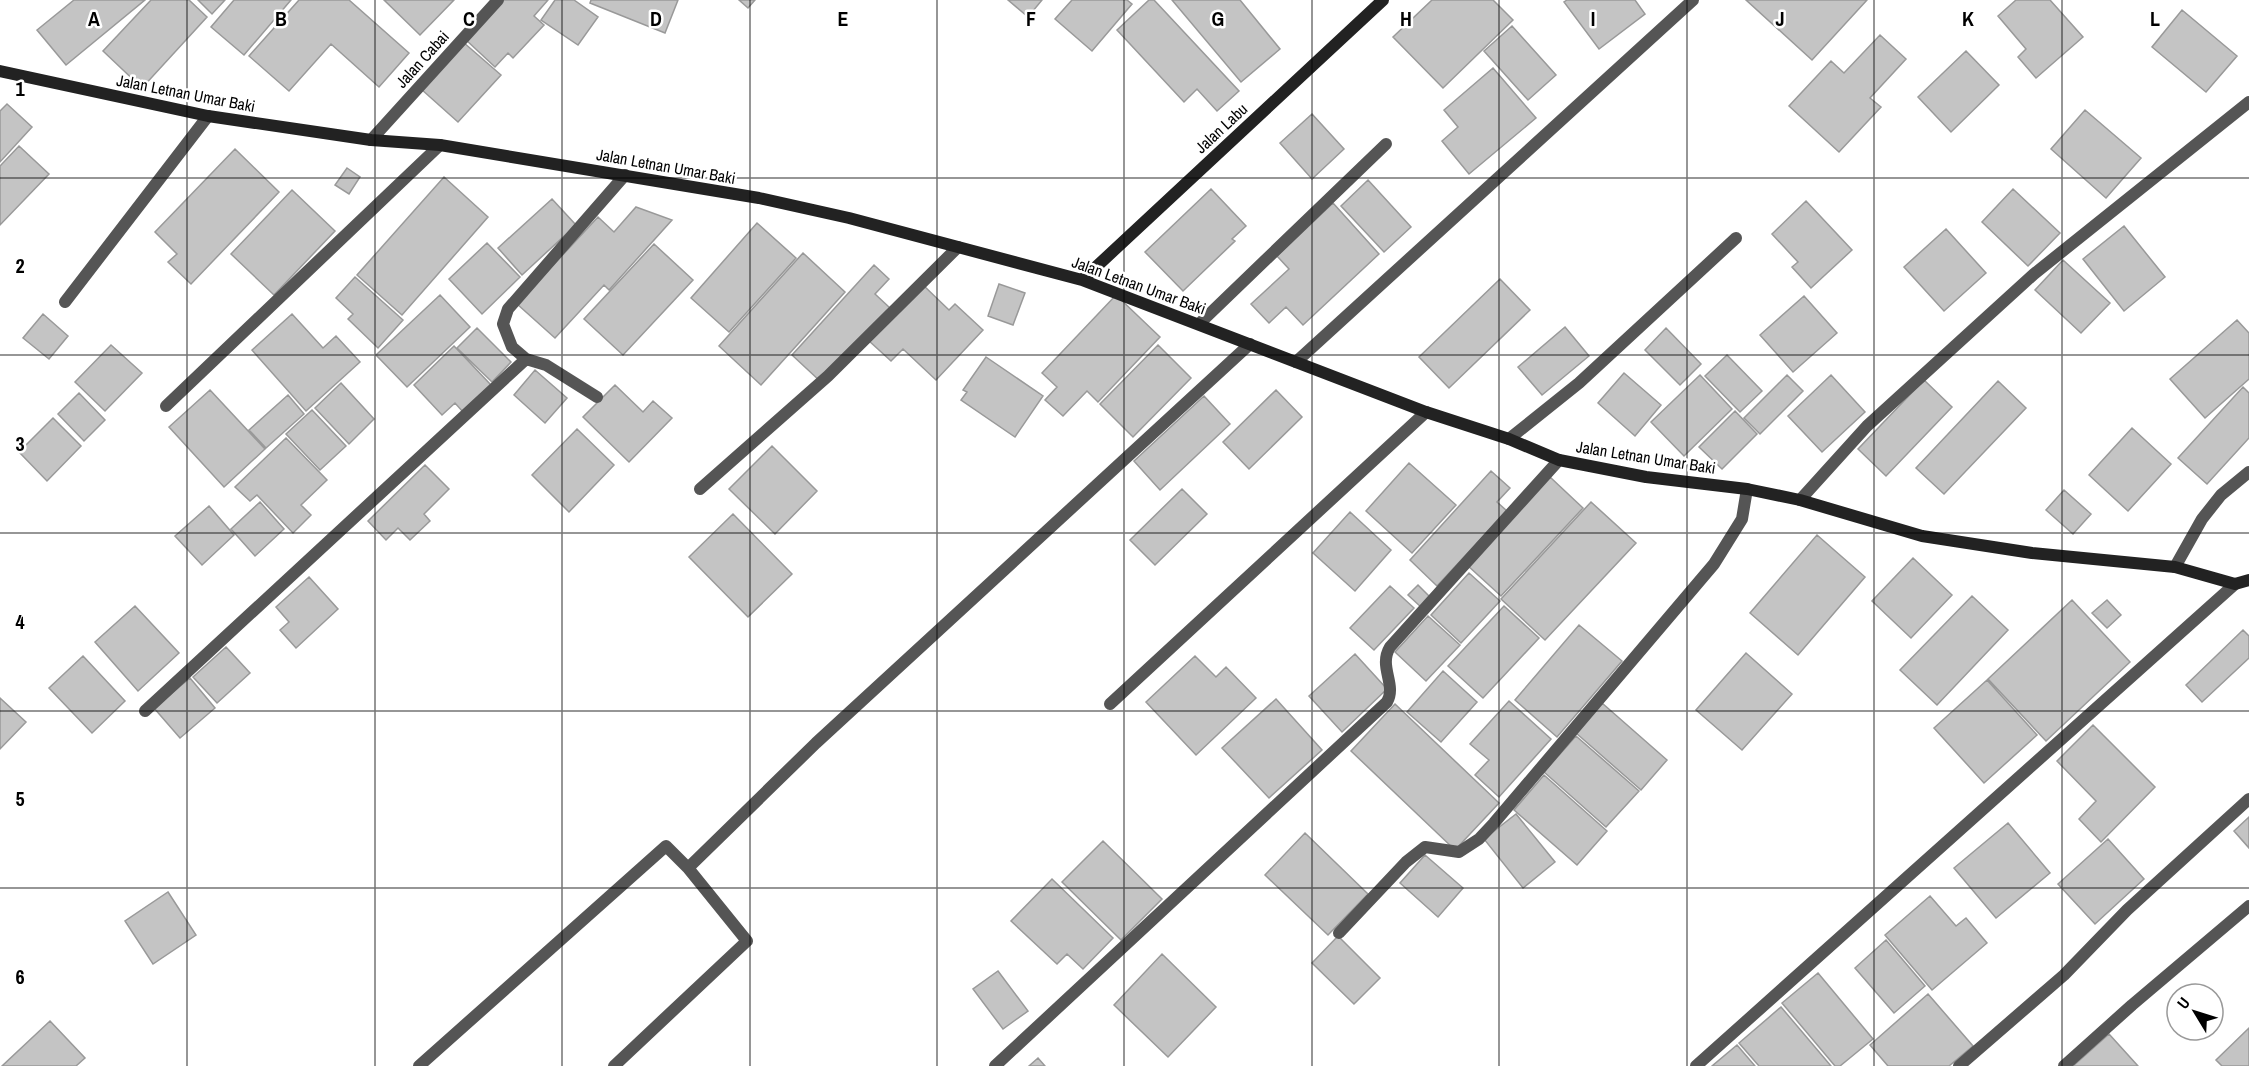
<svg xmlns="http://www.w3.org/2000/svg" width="2249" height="1066" viewBox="0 0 2249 1066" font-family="'Archivo Narrow',sans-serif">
  <rect width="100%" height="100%" fill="#fff"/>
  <path fill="#c4c4c4" stroke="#999" stroke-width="1.5" d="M74,0h71l-79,65 -29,-35z
    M151,0h38l18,17 -65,71 -39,-37z
    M198,0h27l-13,14z
    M234,0h57l-47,55 -33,-28z
    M299,0h50l60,53 -30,34 -48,-43 -42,47 -40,-35z
    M384,0h70l-34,35z
    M501,0h47l-14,16 10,9 -31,33 -5,-5 -13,14 -30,-28z
    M555,0h19l24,17 -20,28 -37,-25z
    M591,0h87l-13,33 -75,-30z
    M739,0h16l-7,8z
    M1008,0h34l-14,17z
    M1072,0h55l5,4 -40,47 -37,-32z
    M1149,0h5l85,91 -22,20 -20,-22 -13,13 -67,-72z
    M1172,0h68l40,49 -39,33z
    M1432,0h61l20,20 -70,68 -50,-51z
    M1567,0h68l10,14 -46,35 -35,-47z
    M1746,0h121l-55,60z
    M2016,0h34l33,37 -47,41 -18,-21 8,-8 -28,-33z
    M2182,10l55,46 -31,36 -54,-45z
    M1512,26l44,49 -28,25 -44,-49z
    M1880,35l26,24 -36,39 11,9 -42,45 -50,-46 42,-45 13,12z
    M463,42l38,33 -43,47 -37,-33z
    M1966,51l33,34 -48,47 -33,-35z
    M1493,68l43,50 -67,56 -27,-33 16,-14 -14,-17z
    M7,104l25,23 -32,35v-51z
    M2085,110l56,48 -35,40 -55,-49z
    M1312,114l32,35 -32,30 -32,-36z
    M19,146l30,28 -49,51v-59z
    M235,149l44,43 -88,92 -23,-22 9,-8 -22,-22z
    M347,168l13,9 -11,17 -14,-9z
    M444,177l44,40 -86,98 -45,-40z
    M1368,180l43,47 -27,25 -43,-46z
    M1211,189l35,37 -14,13 3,2 -52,50 -38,-39z
    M2013,189l47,44 -32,33 -46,-44z
    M292,190l43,41 -61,64 -43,-41z
    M552,199l24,26 -54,50 -24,-27z
    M1806,201l46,49 -41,38 -19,-21 6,-5 -26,-28z
    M1333,203l46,51 -76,71 -17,-18 -17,16 -18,-19 38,-35 -12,-13z
    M636,207l36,13 -63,70 -5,-5 -49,53 -38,-34 81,-87 16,15z
    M757,223l39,35 -67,74 -38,-34z
    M2124,226l41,51 -41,34 -41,-52z
    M1946,229l40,44 -42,38 -40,-44z
    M487,243l33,34 -38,37 -33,-35z
    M654,244l39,36 -70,75 -39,-36z
    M803,253l42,39 -84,93 -42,-39z
    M2063,260l47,43 -29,30 -46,-43z
    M874,265l15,14 -14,15 15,14 -69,74 -29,-27z
    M355,277l48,43 -25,28 -30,-29 5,-5 -17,-16z
    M1500,279l30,31 -81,78 -30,-31z
    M922,284l27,26 6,-6 28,26 -47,50 -33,-31 -12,12 -23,-21z
    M999,284l26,9 -12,32 -25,-9z
    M440,295l30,32 -63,60 -31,-32z
    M1116,295l44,42 -62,65 -11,-11 -24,25 -18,-16 12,-13 -15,-14z
    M1804,296l33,37 -44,39 -33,-37z
    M43,314l25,22 -19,23 -26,-21z
    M292,314l31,34 13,-12 24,26 -54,49 -54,-61z
    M2237,320l12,13v46l-44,39 -35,-39z
    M1565,327l24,29 -47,39 -24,-28z
    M477,328l34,34 -19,20 -35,-34z
    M1666,328l35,36 -21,21 -35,-35z
    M111,345l31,28 -37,38 -30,-29z
    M1158,345l33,33 -58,59 -33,-33z
    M454,346l37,39 -28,27 -8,-9 -13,12 -28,-30z
    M1727,355l35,36 -22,21 -35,-36z
    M986,357l57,39 -28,41 -54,-37 6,-8 -4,-2z
    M535,370l32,28 -22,25 -31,-28z
    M1624,373l37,32 -26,31 -37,-33z
    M1700,375l32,34 -48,47 -33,-34z
    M1787,375l16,16 -43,43 -16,-16z
    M1831,375l34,37 -43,40 -34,-36z
    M1924,380l28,27 -66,69 -28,-27z
    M1998,381l28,27 -82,86 -28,-26z
    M341,383l33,36 -25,25 -34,-36z
    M615,385l28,27 10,-11 19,17 -43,44 -46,-45z
    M2243,387l6,6v45l-42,46 -29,-26z
    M210,390l55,59 -41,38 -55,-60z
    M1276,390l26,27 -53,52 -26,-27z
    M79,393l26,27 -21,21 -26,-27z
    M288,395l16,19 -38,34 -17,-18z
    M1204,396l26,28 -70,66 -26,-29z
    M312,410l34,36 -26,24 -34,-36z
    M1735,411l22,23 -35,35 -23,-22z
    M53,418l28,28 -34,35 -28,-29z
    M2132,428l39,36 -43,47 -39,-36z
    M577,429l37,36 -45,47 -37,-37z
    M286,438l41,42 -26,25 10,10 -18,18 -36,-38 -7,6 -15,-14z
    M772,446l45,45 -42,43 -46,-45z
    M1409,463l47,42 -44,48 -46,-42z
    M425,465l24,24 -25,25 6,7 -20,19 -12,-12 -12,12 -18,-19z
    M1491,471l19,17 -13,14 10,9 -70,75 -27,-26z
    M1550,477l33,31 -82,88 -34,-31z
    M1182,489l25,25 -52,51 -25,-25z
    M2064,490l27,24 -18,20 -27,-24z
    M260,502l24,27 -29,27 -24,-27z
    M1591,502l45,41 -91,97 -44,-41z
    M209,506l25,29 -32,30 -27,-29z
    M1350,512l41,38 -36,41 -42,-38z
    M733,514l59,60 -44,43 -59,-60z
    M1817,535l48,42 -67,78 -48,-42z
    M1913,558l39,37 -41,43 -39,-37z
    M1469,573l31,28 -39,42 -30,-28z
    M309,577l29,32 -42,39 -16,-18 9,-8 -13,-15z
    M1418,585l13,13 -9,10 -14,-13z
    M1390,586l24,22 -40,42 -24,-22z
    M1972,596l36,34 -71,75 -37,-35z
    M2072,600l58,62 -84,79 -58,-62z
    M2107,600l14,15 -14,13 -15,-15z
    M135,606l44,47 -41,38 -43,-49z
    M1504,606l35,32 -56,60 -35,-32z
    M1428,616l32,29 -34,36 -31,-29z
    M1579,625l43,36 -65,76 -42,-37z
    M2243,630l6,6v22l-47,44 -16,-17z
    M226,647l24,26 -33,30 -24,-26z
    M1746,653l46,41 -50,56 -46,-40z
    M1355,654l32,35 -45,43 -33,-36z
    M83,656l42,45 -33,32 -43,-45z
    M1195,656l21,21 10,-10 30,31 -60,57 -50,-53z
    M1443,671l34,31 -36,40 -34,-30z
    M190,678l25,30 -35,30 -26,-30z
    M1987,680l50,55 -53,48 -50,-55z
    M0,698l26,24 -26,27z
    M1276,699l46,51 -53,48 -47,-50z
    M1509,701l42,38 -52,58 -24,-22 14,-15 -19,-16z
    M1602,703l65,57 -26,30 -65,-57z
    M1395,704l104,99 -44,47 -104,-99z
    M2093,725l62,62 -54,55 -22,-23 17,-18 -39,-40z
    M1576,736l63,55 -33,36 -62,-55z
    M1544,775l63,56 -30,34 -63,-55z
    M1516,814l39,48 -32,26 -39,-49z
    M2249,817v31l-15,-17z
    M2008,823l42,50 -54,45 -42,-50z
    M1305,833l63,61 -40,41 -63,-60z
    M2108,839l36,40 -49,45 -37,-40z
    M1103,841l59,58 -41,41 -59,-58z
    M1425,855l38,33 -25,29 -38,-34z
    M1052,879l61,59 -30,31 -16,-15 -10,10 -46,-43z
    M168,892l28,43 -43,29 -28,-43z
    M1930,896l26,30 10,-8 21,25 -55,47 -47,-55z
    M1338,936l42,42 -26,26 -42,-41z
    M1886,940l39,46 -31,27 -39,-45z
    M1162,954l54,53 -48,50 -54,-52z
    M998,971l30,40 -25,18 -30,-40z
    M1818,973l55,66 -33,27h-5l-53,-63z
    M1928,994l45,52 -24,20h-61l-18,-21z
    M1781,1007l50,59h-72l-20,-23z
    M50,1021l35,37 -9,8h-74z
    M2249,1028v38h-27l-6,-6z
    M2109,1034l29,32h-65z
    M1737,1045l18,21h-43z
    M1038,1058l7,8h-16z"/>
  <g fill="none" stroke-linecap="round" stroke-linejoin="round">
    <path stroke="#555" stroke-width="12" d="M371,140l127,-140
      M65,302l143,-186
      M1199,324l187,-180
      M1296,362l397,-362
      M597,397l-51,-32 -20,-6 -14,-12 -9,-23 5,-15 117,-134
      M166,406l274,-261
      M1509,439l70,-56 157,-145
      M700,489l128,-113 130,-129
      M1800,500l67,-74 167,-152 215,-172
      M2175,567l27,-48 19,-24 28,-23
      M1110,704l316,-292
      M145,711l381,-352
      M688,868l128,-125 434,-399
      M1339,933l67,-71 19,-15 34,5 20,-13 15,-16 220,-259 28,-45 5,-30
      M419,1066l247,-220 22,22 59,73 -133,125
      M995,1066l392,-364c10,-18 -9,-35 3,-55l169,-187
      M1696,1066l539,-482
      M1959,1066l105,-91 63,-65 122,-111
      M2064,1066l68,-61 117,-99"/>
    <path stroke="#222" stroke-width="12" d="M0,71l208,45 163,24 69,5 319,53 90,20 233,62 344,132 83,27 50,21 87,17 101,12 53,11 122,36 110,17 143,14 60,17 14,-4
      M1082,280l301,-280"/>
  </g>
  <path fill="none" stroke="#000" stroke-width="1.5" stroke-opacity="0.55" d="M187,0v1066M375,0v1066M562,0v1066M750,0v1066M937,0v1066M1124,0v1066M1312,0v1066M1499,0v1066M1687,0v1066M1874,0v1066M2062,0v1066M0,178h2249M0,355h2249M0,533h2249M0,711h2249M0,888h2249"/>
  <g text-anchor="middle" stroke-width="5" stroke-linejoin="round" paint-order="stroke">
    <g font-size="16" fill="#000" stroke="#fff">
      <text transform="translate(422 59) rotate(-48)" y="6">Jalan Cabai</text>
      <text transform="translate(186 93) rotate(11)" y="6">Jalan Letnan Umar Baki</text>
      <text transform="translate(1221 128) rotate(-43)" y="6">Jalan Labu</text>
      <text transform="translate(666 166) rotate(10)" y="6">Jalan Letnan Umar Baki</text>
      <text transform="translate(1139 285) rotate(20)" y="6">Jalan Letnan Umar Baki</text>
      <text transform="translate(1646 457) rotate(9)" y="6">Jalan Letnan Umar Baki</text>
    </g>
  </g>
  <g font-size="20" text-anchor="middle" font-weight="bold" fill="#000" stroke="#fff" stroke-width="5" stroke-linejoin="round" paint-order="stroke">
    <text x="94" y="26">A</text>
    <text x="281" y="26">B</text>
    <text x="469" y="26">C</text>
    <text x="656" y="26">D</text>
    <text x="843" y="26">E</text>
    <text x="1031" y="26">F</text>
    <text x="1218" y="26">G</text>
    <text x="1406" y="26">H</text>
    <text x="1593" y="26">I</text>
    <text x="1780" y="26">J</text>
    <text x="1968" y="26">K</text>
    <text x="2155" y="26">L</text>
    <text x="20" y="96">1</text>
    <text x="20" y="273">2</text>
    <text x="20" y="451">3</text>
    <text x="20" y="629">4</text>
    <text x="20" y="806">5</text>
    <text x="20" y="984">6</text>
  </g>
  <g transform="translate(2195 1012) rotate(308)"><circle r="28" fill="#ffffff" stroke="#999999" stroke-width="1.5"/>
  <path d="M0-4.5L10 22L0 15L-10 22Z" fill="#000000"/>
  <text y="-9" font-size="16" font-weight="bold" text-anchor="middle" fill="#000000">U</text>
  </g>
</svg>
